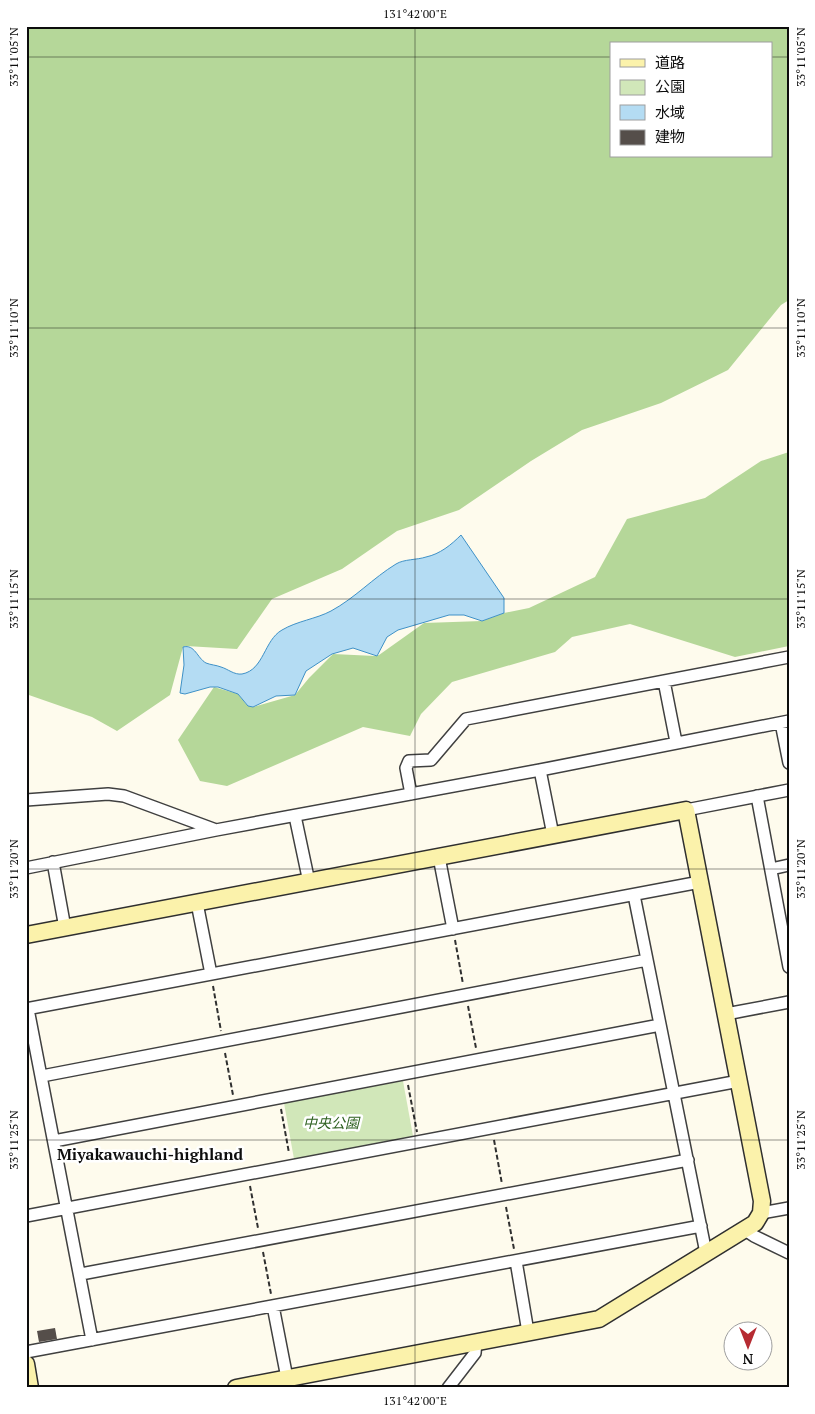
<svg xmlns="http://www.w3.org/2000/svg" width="815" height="1414" viewBox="0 0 815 1414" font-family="'PT Serif','Noto Sans JP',serif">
  <rect width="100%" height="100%" fill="#fefbed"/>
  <path fill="#d1e7b9" d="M403,1081l10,55 -119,23 -10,-56z"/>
  <path fill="#b5d799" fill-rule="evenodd" d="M26,26h763v274l-8,5 -53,65 -67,33 -79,27 -51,31 -72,49 -62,21 -55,38 -70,30 -35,50 -51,-3 -3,1 -13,48 -53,36 -25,-14 -66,-23zM611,44h160v112h-160z
    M789,452v194l-54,11 -105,-33 -58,13 -17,15 -103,30 -31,32 -11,22 -47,-9 -136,59 -27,-5 -22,-41 36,-53 24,7 8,10 7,3 42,-12 14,-17 24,-24 42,2 4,-1 45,-32 58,-2 22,-8 25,-5 66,-31 32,-58 78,-21 56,-37z"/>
  <path fill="#b4dcf3" stroke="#3f91c7" d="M461,535l43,63v15l-22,8 -18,-6h-15l-51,15 -11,7 -10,19 -24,-8 -21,6 -26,17 -11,24 -19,1 -23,11 -5,-1 -10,-12 -20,-7h-8l-25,7 -5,-1 4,-28 -1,-18c12,-3 14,11 23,16 5,2 10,2 15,4 7,2 13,8 21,7 22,-4 22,-34 40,-44 15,-9 34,-11 49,-19 24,-13 42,-33 65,-47 8,-5 21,-4 30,-7 14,-3 25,-12 35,-22z"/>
  <path fill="#554e4a" d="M55,1328l2,11 -18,3 -2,-11z"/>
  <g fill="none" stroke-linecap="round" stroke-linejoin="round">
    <defs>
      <path id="street" d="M664,681l12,61
        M781,723l8,40
        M540,770l13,65
        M411,794l-5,-26 3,-7 22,-1 35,-41 323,-62
        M757,796l32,171
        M26,800l82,-6 16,2 92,34
        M686,810l103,-20
        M295,816l14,66
        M439,857l14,72
        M53,862l12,66
        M26,868l190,-38 324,-60 249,-49
        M771,869l18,-4
        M634,895l72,358
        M197,903l14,71
        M26,1009l674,-127
        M28,1009l64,331
        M726,1014l63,-12
        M42,1076l605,-116
        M54,1141l606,-116
        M761,1213l28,-5
        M26,1216l713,-135
        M745,1230l9,6 35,17
        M516,1261l12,71
        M81,1274l607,-114
        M273,1306l14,72
        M26,1352l675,-126
        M448,1388l27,-35 1,-11"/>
      <path id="secondary" d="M26,935l660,-125 76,391 -1,12 -6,10 -156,96 -363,69
        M26,1364l4,24"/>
    </defs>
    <use href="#street" stroke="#404040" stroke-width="14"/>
    <use href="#secondary" stroke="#2f2f2f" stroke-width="19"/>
    <path stroke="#2f2f2f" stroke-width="2" stroke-dasharray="5 2.5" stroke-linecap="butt" d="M455,940l8,44
      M213,986l8,45
      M468,1006l8,42
      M225,1053l8,42
      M408,1085l9,47
      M281,1109l8,44
      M494,1140l8,44
      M250,1186l8,42
      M506,1207l8,42
      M263,1252l8,42"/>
    <use href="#street" stroke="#fff" stroke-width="11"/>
    <use href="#secondary" stroke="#fbf2ab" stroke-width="16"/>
  </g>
  <path fill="none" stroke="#0d0d0d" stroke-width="1" stroke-opacity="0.45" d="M415,26v1362M26,57h585M771,57h18M26,328h763M26,599h763M26,869h763M26,1140h763"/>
  <g text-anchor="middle" stroke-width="5" stroke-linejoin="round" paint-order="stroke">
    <g font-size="14" font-style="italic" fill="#2e6120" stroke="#fff">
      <text x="331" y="1128">中央公園</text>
    </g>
    <g font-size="16" font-weight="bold" fill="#0d0d0d" stroke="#fff">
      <text x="150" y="1160">Miyakawauchi-highland</text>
    </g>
  </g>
  <rect width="815" height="1414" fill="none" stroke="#ffffff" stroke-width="55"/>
  <rect x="610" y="42" width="162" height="115" fill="#ffffff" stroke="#9e9e9e"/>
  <rect x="620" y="59" width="25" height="8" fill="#fbf2ab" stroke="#9e9e9e"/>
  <text x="655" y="68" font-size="15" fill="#0d0d0d">道路</text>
  <rect x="620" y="80" width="25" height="15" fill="#d1e7b9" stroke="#9e9e9e"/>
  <text x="655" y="92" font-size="15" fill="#0d0d0d">公園</text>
  <rect x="620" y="105" width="25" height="15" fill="#b4dcf3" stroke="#9e9e9e"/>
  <text x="655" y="118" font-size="15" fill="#0d0d0d">水域</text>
  <rect x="620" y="130" width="25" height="15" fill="#554e4a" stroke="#9e9e9e"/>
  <text x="655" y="142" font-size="15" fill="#0d0d0d">建物</text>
  <g transform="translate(748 1346) rotate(180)"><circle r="24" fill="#ffffff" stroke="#9e9e9e"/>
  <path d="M0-4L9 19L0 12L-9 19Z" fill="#b62b32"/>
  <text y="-8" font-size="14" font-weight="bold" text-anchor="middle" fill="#0d0d0d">N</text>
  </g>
  <rect x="28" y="28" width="760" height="1358" fill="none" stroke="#0d0d0d" stroke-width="2"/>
  <g font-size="12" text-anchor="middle" fill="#0d0d0d">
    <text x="415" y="18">131°42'00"E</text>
    <text transform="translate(801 57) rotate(-90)" y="4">33°11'05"N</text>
    <text transform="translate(14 57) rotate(-90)" y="4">33°11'05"N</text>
    <text transform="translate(801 328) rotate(-90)" y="4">33°11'10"N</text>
    <text transform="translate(14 328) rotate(-90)" y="4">33°11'10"N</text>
    <text transform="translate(801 599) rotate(-90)" y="4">33°11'15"N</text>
    <text transform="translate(14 599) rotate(-90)" y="4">33°11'15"N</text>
    <text transform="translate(14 869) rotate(-90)" y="4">33°11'20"N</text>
    <text transform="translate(801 869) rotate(-90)" y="4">33°11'20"N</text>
    <text transform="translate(801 1140) rotate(-90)" y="4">33°11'25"N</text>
    <text transform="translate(14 1140) rotate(-90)" y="4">33°11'25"N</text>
    <text x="415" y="1405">131°42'00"E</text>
  </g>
</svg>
